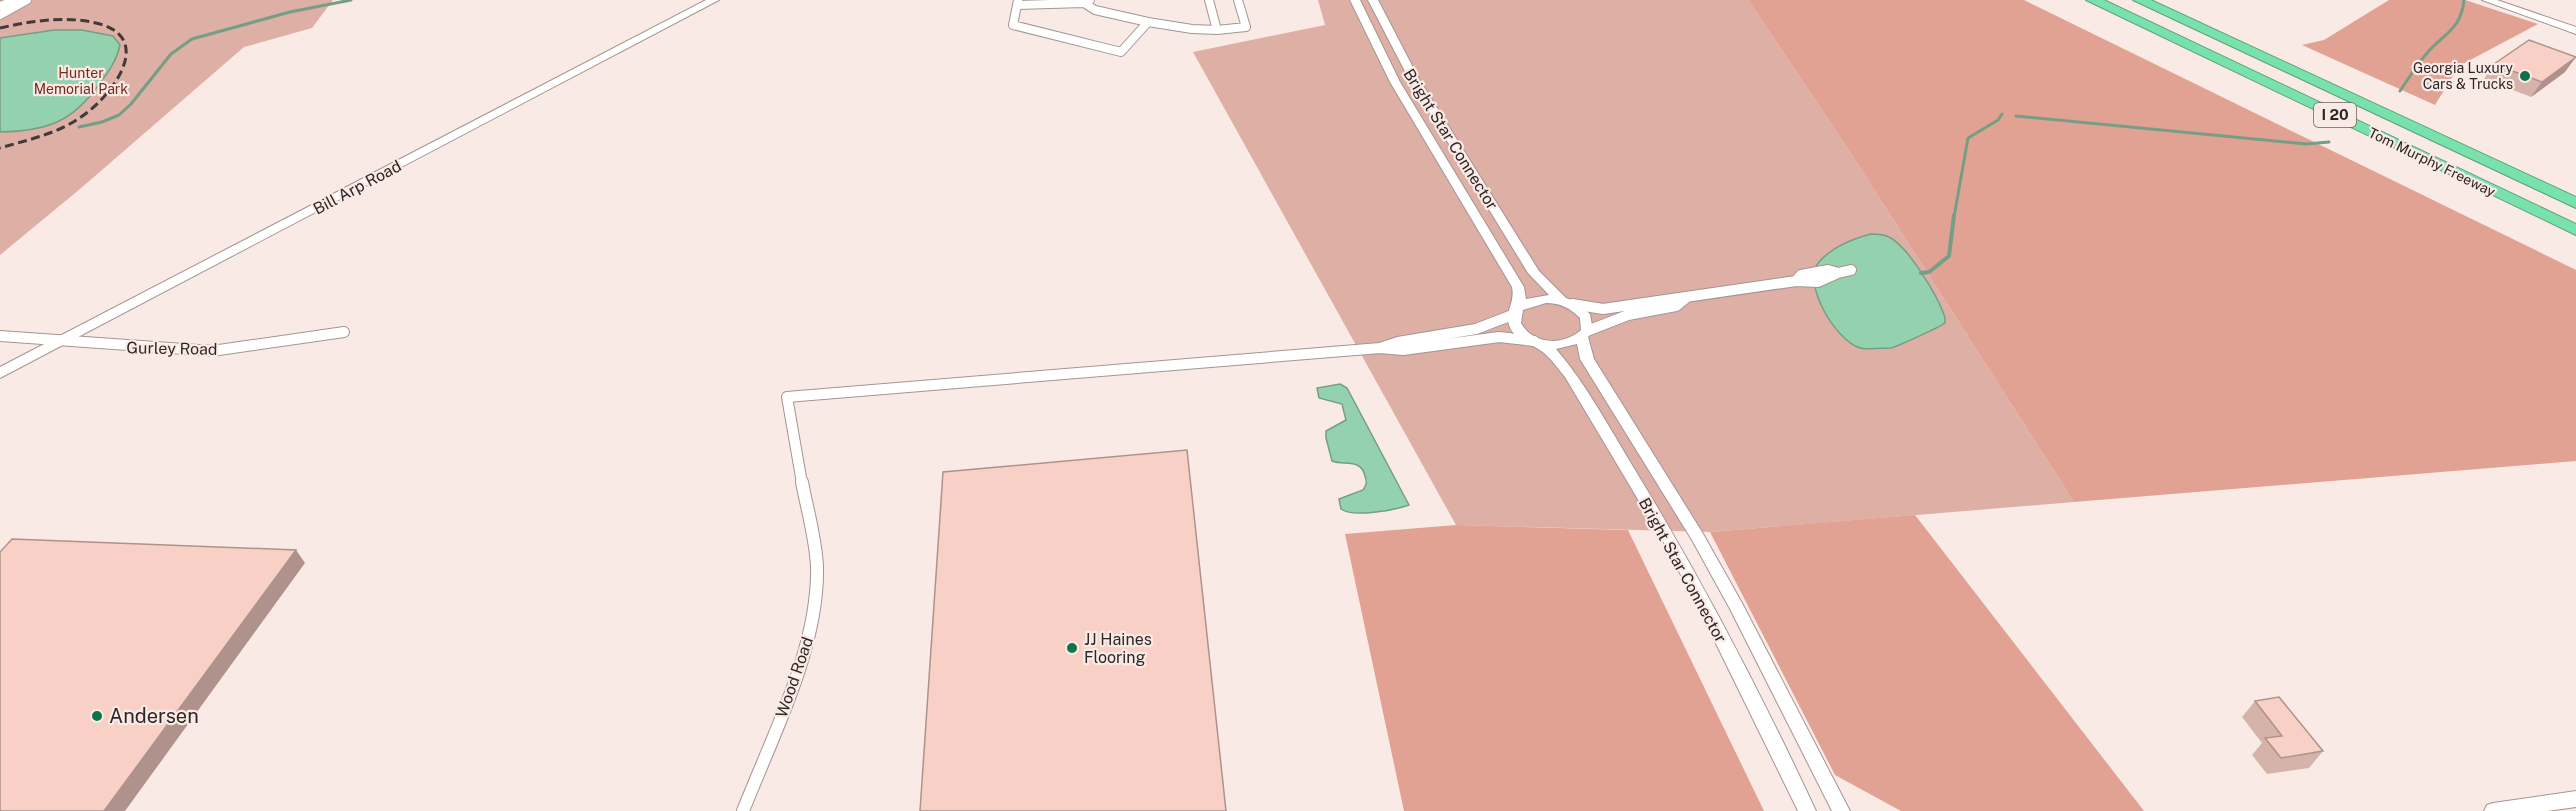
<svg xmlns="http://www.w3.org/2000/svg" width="2576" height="811" viewBox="0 0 2576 811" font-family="'Public Sans',sans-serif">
  <rect width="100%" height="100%" fill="#faeae6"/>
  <path fill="#ddafa5" d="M0,0h333l-21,28 -68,19 -164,142 -80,66z
    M1318,0h430l95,141 231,361 -364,30 -254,-7 -263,-473 132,-27z"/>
  <path fill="#e1a293" d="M1748,0h276l552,270v191l-502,41 -231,-361z
    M2389,0h76l73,24 -79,42 -24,39 -133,-60 22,-5z
    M1915,515l229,296h-243l-66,-36 -125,-243z
    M1456,525l172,5 136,281h-360l-59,-277z"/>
  <path fill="#94d1af" stroke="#759e86" stroke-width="1.5" d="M54,30h28l31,6 7,9c-3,15 -11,26 -20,38 -27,39 -53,48 -100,49v-94z
    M1871,234c6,0 13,0 18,3 19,9 50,61 56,81v5c-5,4 -49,24 -54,25 -7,0 -25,2 -31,0 -24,-7 -59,-65 -41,-86 13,-15 33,-23 52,-28z
    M1340,384l7,4 62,117c-14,5 -56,13 -68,4l-2,-10 24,-9c4,-6 4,-8 2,-14 -4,-18 -21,-10 -33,-15l-6,-23v-7l20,-11 -4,-16 -23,-6 -2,-10z"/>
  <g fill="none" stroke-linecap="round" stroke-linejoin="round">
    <path stroke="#759e86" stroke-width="3" d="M2400,91c9,-13 17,-27 28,-39 17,-19 33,-23 36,-52
      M2016,116l290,28 23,-2
      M79,127l23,-5 17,-7 12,-11 40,-50 21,-15 98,-27 61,-12
      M1954,217l14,-79 30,-18 4,-6"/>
    <path stroke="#759e86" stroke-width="4" d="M1921,273l8,-1 20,-16 5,-41"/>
    <defs>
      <path id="minor-far2" d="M1018,0l-5,25 108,27 27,-30 44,7 25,1 -8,-30
        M1084,3l11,7 53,12
        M1017,5l67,-2 6,-3
        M0,6l16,-6
        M0,15l27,-15
        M1217,30l29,-3 -8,-27"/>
      <path id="minor-far1" d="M1828,270l10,3 -20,9 -22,-1 5,-6z
        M1838,273l13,-3
        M1572,304l31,5 193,-28
        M1515,314l-39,15 -78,13 -18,6 23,2 96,-13 35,4
        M1587,331l41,-16 48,-9 10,-8
        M0,336l212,15 132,-19
        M802,483l-15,-86 593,-49"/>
      <path id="minor" d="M743,811c29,-74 76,-164 74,-244 -1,-28 -10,-58 -15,-85"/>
      <path id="tertiary" d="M1350,0h10l40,82 124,205 2,12 23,-4 -21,-22 -119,-194 -41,-79h10l41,79 120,192 27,27 10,4 14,12 3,17 -5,6 6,22 108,173 40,71 108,208h-18l-102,-202 -38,-69 -112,-181 -3,-15 -21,5c31,36 54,80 79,121 67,110 127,225 181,341h-18l-98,-200 -36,-68 -99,-166c-6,-7 -12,-16 -19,-22 -12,-12 -36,-14 -38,-35 -1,-11 7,-19 4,-33l-122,-205zM1546,303c14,0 24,5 34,15l1,12c-18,16 -48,15 -60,-7l2,-13z
        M2576,791v16l-29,4h-63l3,-6 6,-2z"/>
      <path id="secondary" d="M706,0h13l-719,378v-11z
        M2482,0h15l79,27v7z"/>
      <path id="motorway" d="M2086,0h18l472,224v11z
        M2133,0h18l425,197v11z"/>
    </defs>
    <use href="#minor-far2" stroke="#a49591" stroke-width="10"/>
    <use href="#minor-far1" stroke="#a49591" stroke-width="12"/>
    <use href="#minor" stroke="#a49591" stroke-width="14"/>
    <use href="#tertiary" stroke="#a49591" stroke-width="2"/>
    <use href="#secondary" stroke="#a49591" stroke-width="2"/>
    <use href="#motorway" stroke="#5ea07d" stroke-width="2"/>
    <use href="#minor-far2" stroke="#fff" stroke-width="8"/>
    <use href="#minor-far1" stroke="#fff" stroke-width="10"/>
    <use href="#minor" stroke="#fff" stroke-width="12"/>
    <use href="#tertiary" fill="#fff" fill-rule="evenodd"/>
    <use href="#secondary" fill="#fff" fill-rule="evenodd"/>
    <use href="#motorway" fill="#79e2ac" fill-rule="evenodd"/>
    <path stroke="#413a39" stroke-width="3" stroke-dasharray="9 4.5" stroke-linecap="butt" d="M0,28c32,-7 68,-13 100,-4 56,16 9,75 -19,93 -24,17 -54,23 -81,31"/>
  </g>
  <path fill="#d5b3aa" d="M2494,64l71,8 -34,25 -47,-18z
    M2255,701l68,50 -14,17 -42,6 -15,-19 10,-12 -20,-26z"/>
  <path fill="#ae928b" d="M2576,57l-11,15 -34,25 11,-15z
    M296,550l9,13 -180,248h-21z"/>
  <path fill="#f8d0c6" stroke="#ae928b" stroke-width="1.5" d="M2529,40l47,17 -34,25 -48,-18z
    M1187,450l39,361h-306l23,-339z
    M12,539l284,11 -192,261h-104v-259z
    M2279,697l44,54 -42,7 -16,-20 17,-2 -27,-35z"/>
  <g fill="#0c7249" stroke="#faeae6" stroke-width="2">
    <circle cx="2525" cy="76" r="6"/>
    <circle cx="1072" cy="648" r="6"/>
    <circle cx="97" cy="716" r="6"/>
  </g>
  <g text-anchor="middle" stroke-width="4.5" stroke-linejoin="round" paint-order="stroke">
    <g font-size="14" fill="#2c2625" stroke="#faeae6" text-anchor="end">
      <text x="2513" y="73">Georgia Luxury<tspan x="2513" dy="16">Cars &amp; Trucks</tspan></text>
    </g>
    <g font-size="14" fill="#742a1a" stroke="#faeae6">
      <text x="81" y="78">Hunter<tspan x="81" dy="16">Memorial Park</tspan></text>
    </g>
    <g font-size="14" fill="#2c2625" stroke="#faeae6">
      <text transform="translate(2432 162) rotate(26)" y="5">Tom Murphy Freeway</text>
    </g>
    <rect fill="#faeae6" stroke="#6a615f" stroke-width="1.5" x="2314" y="103" width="42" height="24" rx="4.5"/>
    <g font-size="15" font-weight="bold" fill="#2c2625">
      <text x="2335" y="120">I 20</text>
    </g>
    <g font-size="16" fill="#2c2625" stroke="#faeae6">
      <text transform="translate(1451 139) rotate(58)" y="6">Bright Star Connector</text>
      <text transform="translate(357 187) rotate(-28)" y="6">Bill Arp Road</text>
      <text transform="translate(172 348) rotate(1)" y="6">Gurley Road</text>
      <text transform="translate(1683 570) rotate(61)" y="6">Bright Star Connector</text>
      <text transform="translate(794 677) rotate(-71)" y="6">Wood Road</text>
    </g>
    <g font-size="16" fill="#2c2625" stroke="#faeae6" text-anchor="start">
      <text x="1084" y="645">JJ Haines<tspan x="1084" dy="18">Flooring</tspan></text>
    </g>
    <g font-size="20" fill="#2c2625" stroke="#faeae6" text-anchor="start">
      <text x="109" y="723">Andersen</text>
    </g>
  </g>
</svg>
